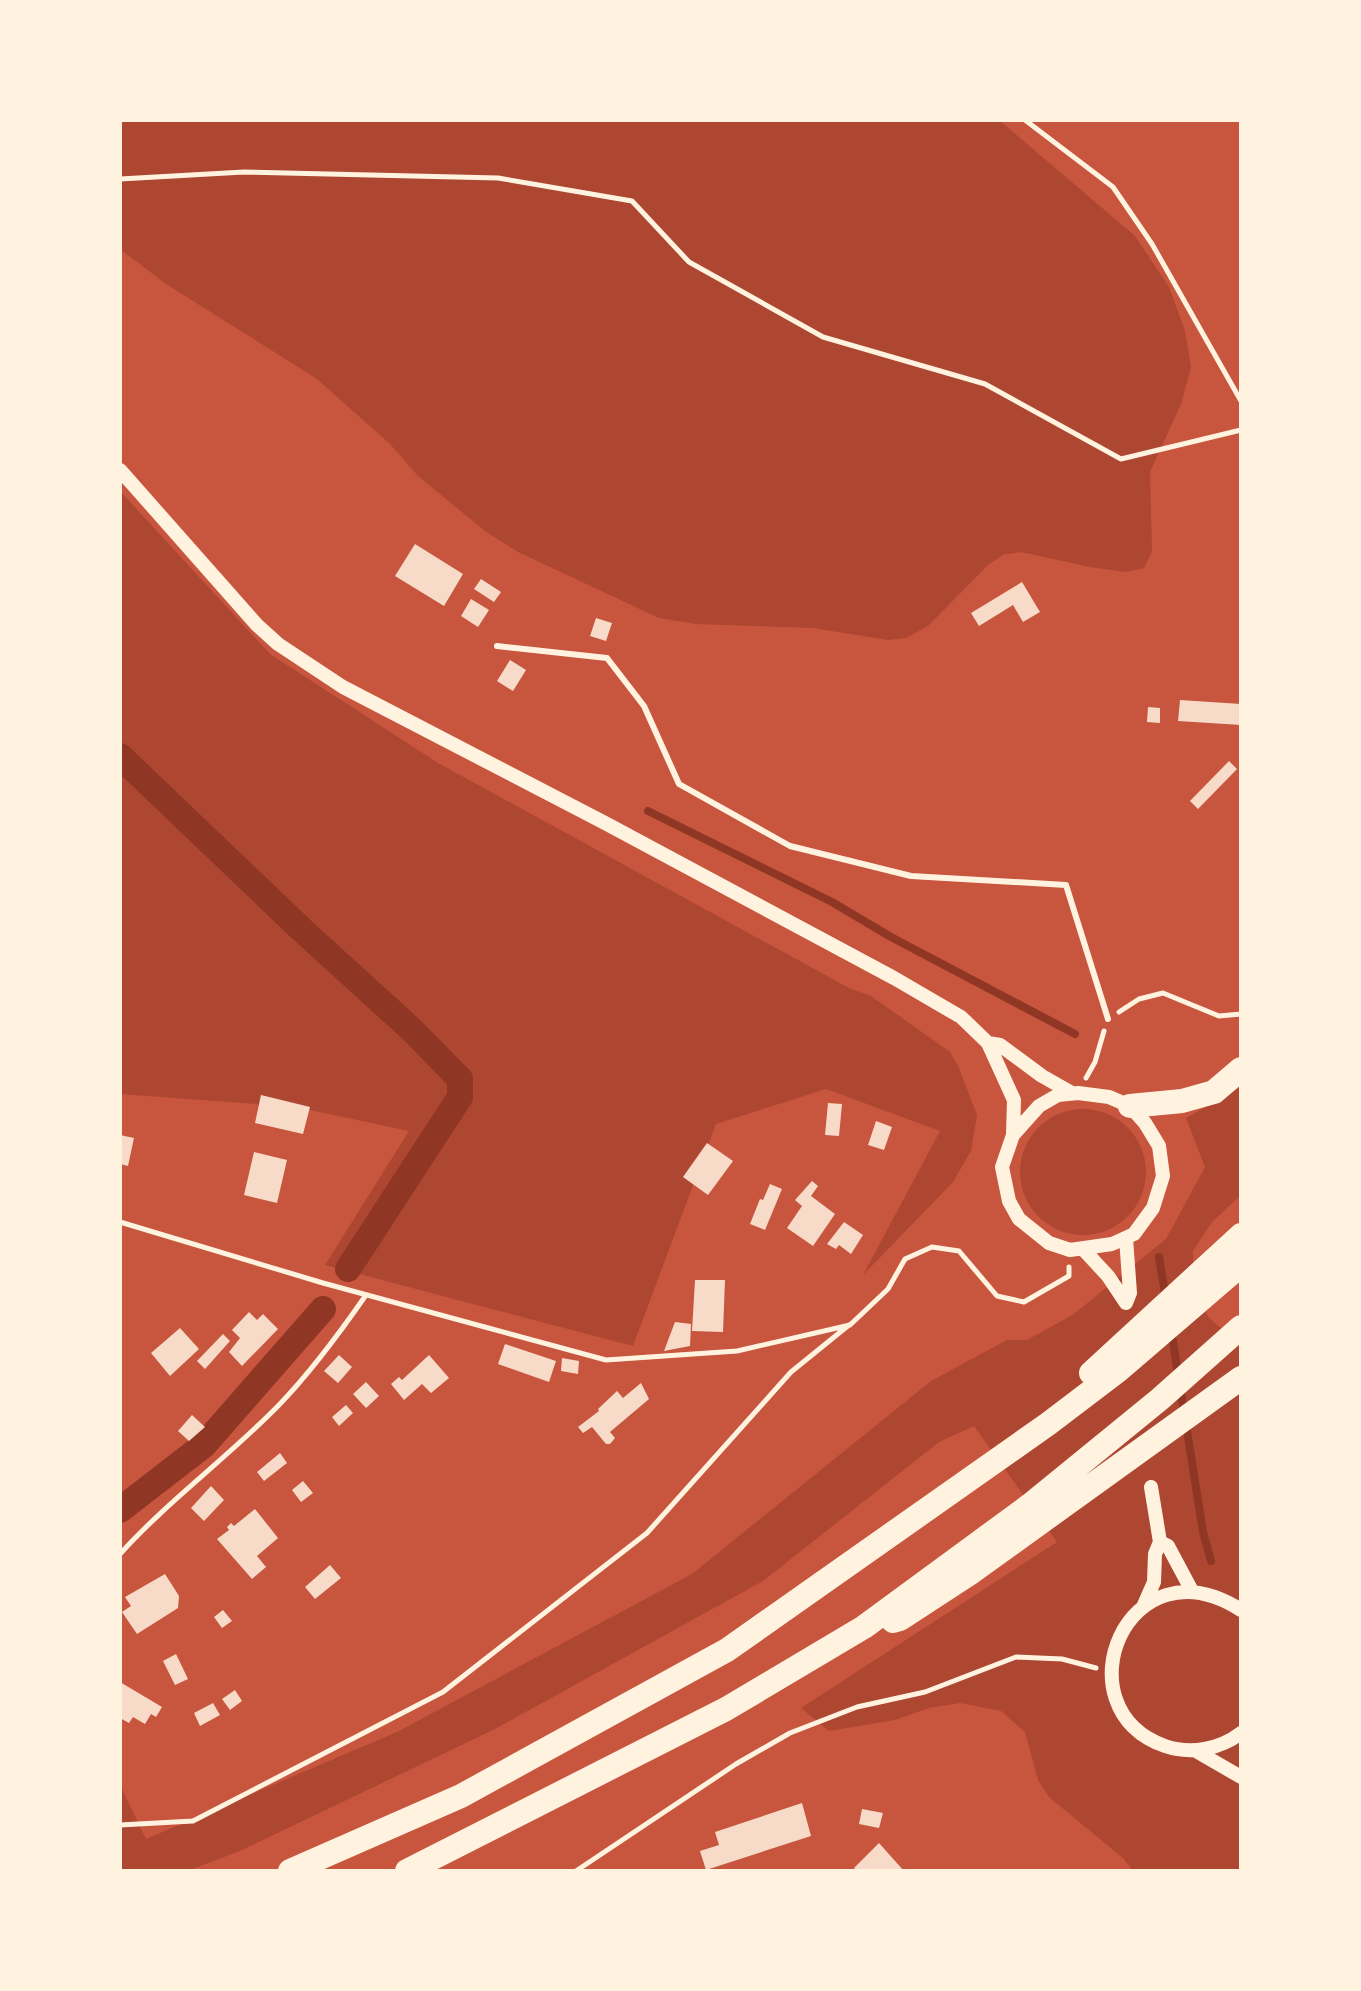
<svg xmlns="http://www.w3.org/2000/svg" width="1361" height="1991" viewBox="0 0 1361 1991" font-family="Commissioner,sans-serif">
  <rect width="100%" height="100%" fill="#c8553d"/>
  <path fill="#ae4732" d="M120,120h879l136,116 34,51 16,44 6,36 -10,37 -31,68 2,80 -8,16 -18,4 -36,-5 -69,-15 -18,3 -15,10 -60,61 -22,12 -18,2 -75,-12 -117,-4 -37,-6 -141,-66 -33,-21 -67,-55 -28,-32 -73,-65 -151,-95 -46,-35z
    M120,491l150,163 168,109 411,225 22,8 79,56 9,16 18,47 -6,36 -18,31 -90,93 77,-144 -114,-42 -110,35 -83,222 -308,-81 84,-134 -113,-24 -176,-13z
    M1241,1087v108l-29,27 -19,29 1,43 16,25 31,26v526h-108l-9,-12 -75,-62 -11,-17 -13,-48 -24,-21 -41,-8 -31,5 -34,12 -66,11 -28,-23 256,-166 -83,-116 -35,16 -176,139 -268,148 -255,122 -53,20h-67v-86l26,54 251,-107 295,-158 239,-193 76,-41h20l47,-26 92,-75 39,-72 -19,-49z
    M1020 1172a63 63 0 1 1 126 0a63 63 0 1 1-126 0Z"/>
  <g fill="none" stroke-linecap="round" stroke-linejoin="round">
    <path stroke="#8f3625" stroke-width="8" d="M648,811l184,91 59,35 184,97
      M1159,1257l7,43
      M1171,1329l32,203 8,29"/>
    <path stroke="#8f3625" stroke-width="26" d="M120,756l181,173 111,101 48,49v18l-112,172
      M120,1510l84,-65 119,-136"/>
  </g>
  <path fill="#f7dbc8" d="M415,544l48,30 -19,32 -49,-30z
    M481,579l20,13 -7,10 -20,-13z
    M1022,582l18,30 -17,10 -10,-17 -34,21 -8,-13z
    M471,599l18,11 -11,17 -17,-11z
    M596,618l16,5 -6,18 -16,-5z
    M510,660l16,10 -13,21 -16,-10z
    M1180,700l61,4v21l-63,-4z
    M1148,707l12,1v15l-13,-1z
    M1229,761l8,8 -39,40 -8,-8z
    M261,1095l49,12 -7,27 -48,-11z
    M828,1103l14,1 -3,32 -14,-1z
    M876,1121l16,6 -8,23 -16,-5z
    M120,1135l14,3 -6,28 -8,-2z
    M707,1143l26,18 -25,34 -25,-18z
    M254,1152l33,8 -10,43 -33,-8z
    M812,1181l6,5 -7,10 24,18 -22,32 -26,-18 15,-22 -7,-6z
    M770,1184l12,5 -17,41 -15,-6 10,-25 3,1z
    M844,1222l19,13 -12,19 -12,-9 -3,4 -9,-5z
    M695,1280h30l-2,52 -31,-1z
    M249,1312l8,8 6,-6 15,15 -36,37 -13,-14 11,-14 -8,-8z
    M675,1322l16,2 -1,22 -26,5z
    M180,1328l19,21 -29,27 -19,-23z
    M223,1334l7,7 -25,28 -8,-8z
    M505,1344l51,17 -7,21 -51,-18z
    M339,1355l13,12 -14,16 -14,-12z
    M429,1355l20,23 -18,15 -9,-9 -18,16 -13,-16 8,-7 3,3z
    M562,1358l17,3 -1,13 -17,-3z
    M366,1382l13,14 -13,12 -13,-14z
    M641,1383l8,16 -39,33 5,6 -5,6h-4l-14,-17 -9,6 -5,-6 21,-16 -1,-2 19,-18 6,7z
    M346,1405l7,8 -14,13 -7,-9z
    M192,1415l13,12 -16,14 -11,-10z
    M280,1453l7,10 -23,18 -7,-9z
    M303,1481l10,12 -12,9 -9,-12z
    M211,1486l13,14 -20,21 -13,-13z
    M255,1509l23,29 -21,18 9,11 -14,12 -35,-40 12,-9 -2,-3 4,-4 3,3z
    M330,1565l11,13 -26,21 -10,-12z
    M165,1574l14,22 -1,12 -41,26 -15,-22 9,-6 -6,-9z
    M223,1610l9,11 -10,7 -8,-11z
    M176,1654l12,25 -13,6 -12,-24z
    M120,1682l42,25 -6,10 -5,-3 -6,10 -12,-7 -4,6 -9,-5z
    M235,1690l7,11 -12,9 -8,-11z
    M213,1703l7,12 -20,11 -6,-13z
    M802,1803l9,33 -105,34 -6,-19 19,-6 -4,-13z
    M862,1809l21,4 -4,15 -20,-4z
    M879,1843l25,28h-47l-3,-3z"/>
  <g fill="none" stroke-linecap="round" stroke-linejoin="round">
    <path stroke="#fff3e0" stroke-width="5" d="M1025,120l88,67 39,57 89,157
      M120,179l124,-7 254,6 134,23 57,61 134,75 162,47 136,75 120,-29
      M1119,1012l20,-13 24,-6 56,23 22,-2
      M1086,1078l9,-16 9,-31
      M120,1222l203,61 283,77 131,-9 113,-26 38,-36 17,-30 27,-12 27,4 38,45 27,6 45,-26v-9
      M120,1554c49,-54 107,-96 158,-148 33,-34 61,-72 88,-111
      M120,1825l73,-4 250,-129 204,-159 144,-161 58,-47
      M576,1871l160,-107 54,-31 67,-26 68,-15 91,-35 46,2 34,9"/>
    <path stroke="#fff3e0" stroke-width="6" d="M497,646l110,12 37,48 35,78 111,62 121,30 155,9 42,134"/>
    <path stroke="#fff3e0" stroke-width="14" d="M120,470l137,155 21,19 65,43 262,136 289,155 67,39 27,26 26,57 -1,35 -11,32 7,34 10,18 30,24 21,7 42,-6 22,-10 19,-26 10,-32 -4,-30 -14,-23 -15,-17 -21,-9 -31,-4 -20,2 -19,11 -26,29
      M988,1043l12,2 42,31 30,17
      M1083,1249l25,27 18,27 4,-10 -4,-55
      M1160,1542l8,4 24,45
      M1143,1607l11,-25 1,-28 5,-12 -9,-55
      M1241,1610c-114,-73 -183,98 -76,136 26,9 55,3 76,-13
      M1196,1751l45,26"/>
    <path stroke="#fff3e0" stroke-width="24" d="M1130,1106l52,-5 32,-9 27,-23
      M1091,1373l150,-138
      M893,1621l7,-2 69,-45 272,-196
      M290,1871l171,-75 266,-146 321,-226 71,-54 122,-105
      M407,1871l319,-162 138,-82 166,-122 130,-106 81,-72"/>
  </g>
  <rect width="1361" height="1991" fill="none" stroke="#fff3e0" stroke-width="244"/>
</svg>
